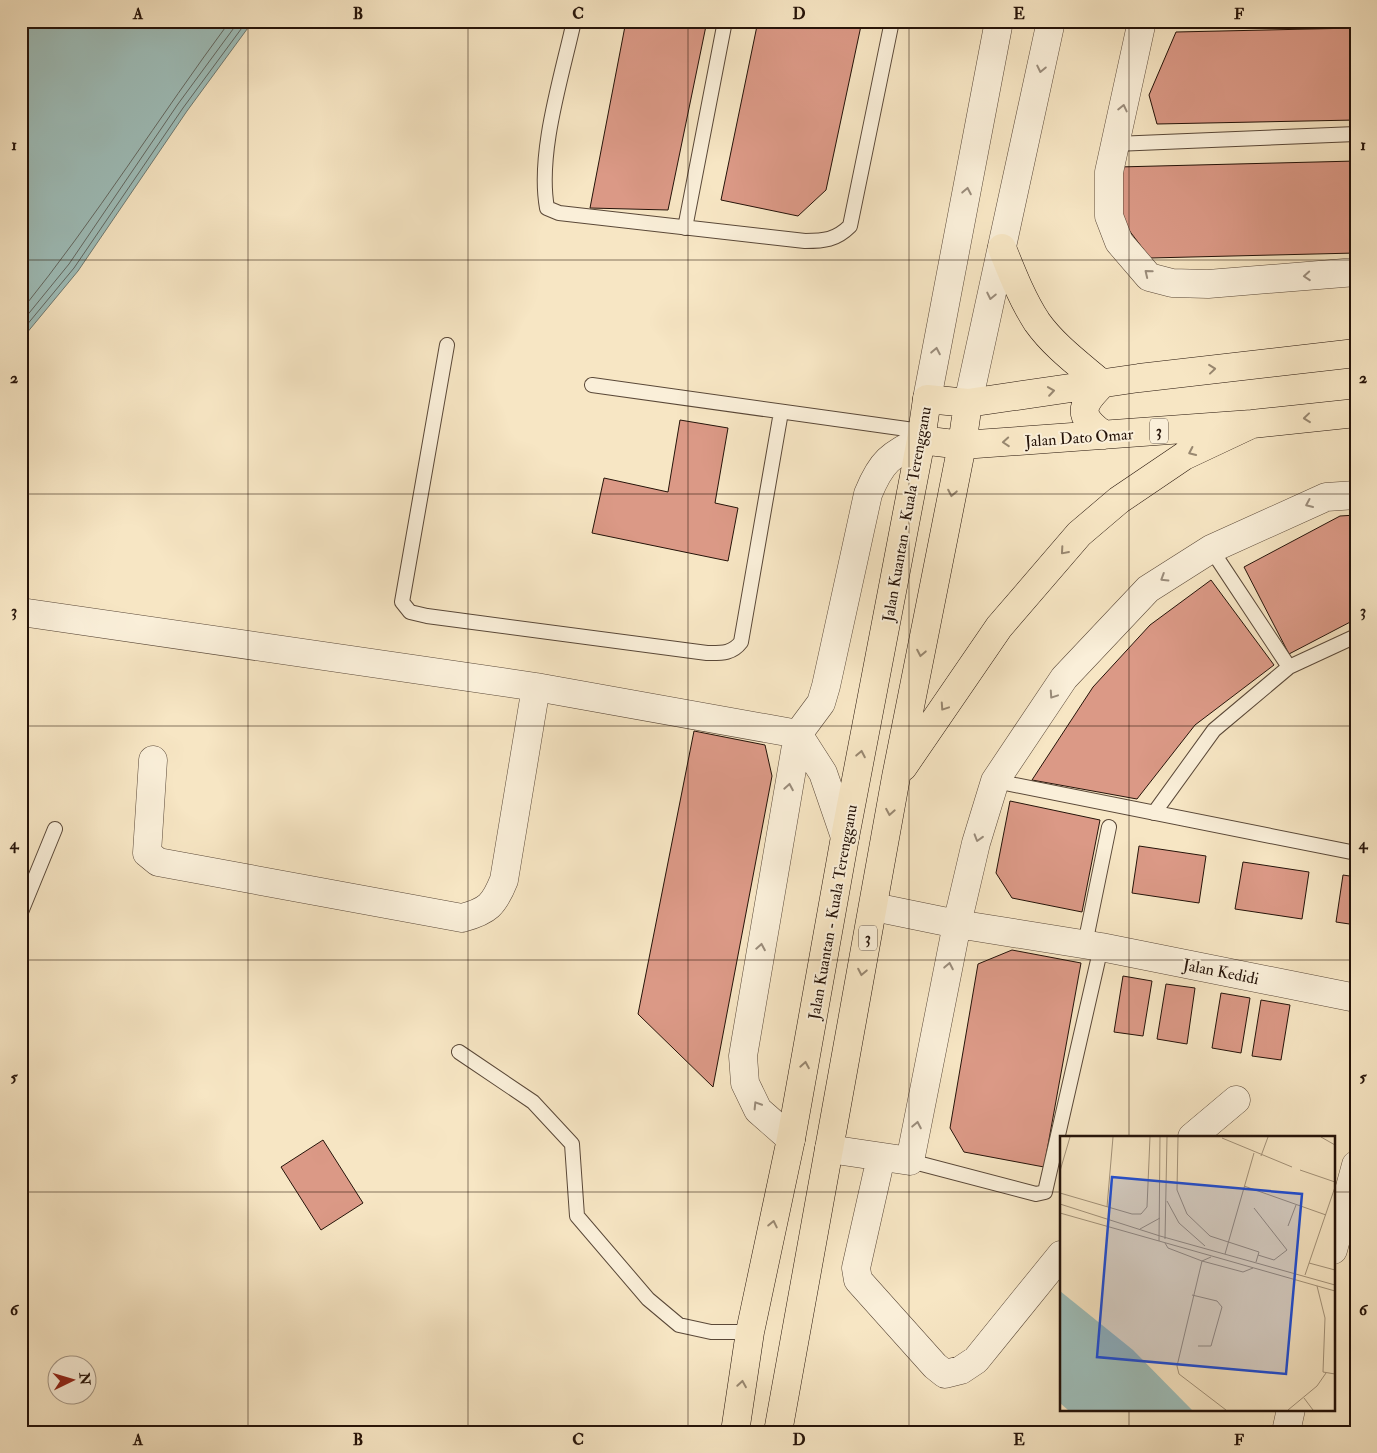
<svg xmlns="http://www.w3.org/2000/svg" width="1377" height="1453" viewBox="0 0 1377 1453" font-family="'IM FELL Double Pica',serif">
  <rect width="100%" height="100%" fill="#f7e6c4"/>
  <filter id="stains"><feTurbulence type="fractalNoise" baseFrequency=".004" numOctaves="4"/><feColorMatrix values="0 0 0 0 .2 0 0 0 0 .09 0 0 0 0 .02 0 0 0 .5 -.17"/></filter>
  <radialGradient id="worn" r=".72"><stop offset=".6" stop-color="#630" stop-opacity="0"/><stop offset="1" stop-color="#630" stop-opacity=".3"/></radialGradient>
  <path fill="#9ebeba" stroke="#6e7a73" d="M21,21h232l-66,90 -109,160 -57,69z"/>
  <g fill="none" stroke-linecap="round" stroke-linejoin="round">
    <path stroke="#626862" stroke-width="1" d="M21,311c75,-93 138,-194 209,-290
      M21,323l48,-59 109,-160 61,-83
      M21,332l53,-64 109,-160 64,-87"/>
  </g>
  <path fill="#db9986" stroke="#251309" d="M626,21h81l-39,189 -78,-2z
    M758,21h104l-36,169 -28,26 -77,-16z
    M1356,28v92l-199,4 -8,-29 27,-63z
    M1356,161v92l-206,5 -31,-41 -1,-50z
    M680,420l48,8 -13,75 23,5 -10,53 -136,-28 12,-55 64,14z
    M1356,515v104l-67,35 -45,-87 96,-51z
    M1211,580l63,85 -79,60 -58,74 -105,-19 61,-93 57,-62z
    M694,731l71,14 7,31 -59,311 -75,-73z
    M1010,801l90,19 -18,92 -70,-14 -16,-25z
    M1139,846l67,10 -7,47 -67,-10z
    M1243,862l66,10 -7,47 -67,-10z
    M1343,875l13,2v48l-20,-3z
    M1012,950l69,13 -37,204 -80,-15 -14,-24 28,-164z
    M1123,976l29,5 -9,55 -29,-4z
    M1166,984l29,4 -8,56 -30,-5z
    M1221,993l29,5 -9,55 -29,-5z
    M1261,1000l29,5 -9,55 -29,-4z
    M323,1140l40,63 -42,27 -40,-63z"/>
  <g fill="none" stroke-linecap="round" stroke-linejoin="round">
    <defs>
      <path id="service" d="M574,21c-12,55 -37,132 -27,187l12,5 246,28c19,0 31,-1 45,-15l42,-205
        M1115,144l241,-10
        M685,228l40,-207
        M447,345l-45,257 8,10 17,4 280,37c14,0 25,1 34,-11l40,-230
        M592,385l329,46
        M1211,549l78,118
        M995,781l361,72
        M1154,813l60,-83 75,-63 67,-31
        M21,912l34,-83
        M1085,944l24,-117
        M459,1052l74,50 39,42 5,72 71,83 31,26 32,7h39
        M910,1161l126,33 9,-2 56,-245"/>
      <path id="minor" d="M1142,21l-33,151v44l10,26 30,35 23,6 36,1 148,-12
        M927,399l72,-378
        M968,403l83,-382
        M21,612l515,75 262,47 25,39 22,64
        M153,760l-6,93 11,9 304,56c26,-7 32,-13 42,-38l32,-193
        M874,907l83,17 144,23 255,51
        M1192,1137l44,-37
        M791,1139l-33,-29 -13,-27 -2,-27 55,-322 23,-31 5,-17 42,-192c14,-34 22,-38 53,-54
        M829,1149l81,12 47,-237 19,-81 19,-62 69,-103 84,-89 63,-40 115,-52 30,-2
        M881,1157l-25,111 2,12 77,86 10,8 16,-4 15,-10 85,-105
        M1333,1250l23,-85
        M1286,1432l5,-23"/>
      <path id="trunk" d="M1002,248c10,25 20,51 35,74 17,24 43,43 65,62 -22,22 -25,32 2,51
        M921,440l41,5 290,-21 104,-11
        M903,767l96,-140 80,-93 40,-34 65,-44 68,-32
        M735,1432l15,-100 41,-193 54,-302 76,-397 6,-41 41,4 171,-25 217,-25
        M778,1432l118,-655 66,-332 6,-42"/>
    </defs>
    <use href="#service" stroke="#5a4838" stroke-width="16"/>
    <use href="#minor" stroke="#5a4838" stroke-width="29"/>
    <use href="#trunk" stroke="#251309" stroke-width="29"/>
    <use href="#service" stroke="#faefd9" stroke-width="14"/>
    <use href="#minor" stroke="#faefd9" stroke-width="28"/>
    <use href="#trunk" stroke="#f7e6c4" stroke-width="28"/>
  </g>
  <defs><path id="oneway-chevron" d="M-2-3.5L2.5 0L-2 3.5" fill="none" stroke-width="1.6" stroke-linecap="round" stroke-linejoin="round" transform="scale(1.25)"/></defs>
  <g stroke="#9a8c7b">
    <use href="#oneway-chevron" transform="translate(1041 69) rotate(102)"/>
    <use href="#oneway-chevron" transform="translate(1123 108) rotate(-77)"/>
    <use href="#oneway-chevron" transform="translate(967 191) rotate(-79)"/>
    <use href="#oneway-chevron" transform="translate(1148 273) rotate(-141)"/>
    <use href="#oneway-chevron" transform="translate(1307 276) rotate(176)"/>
    <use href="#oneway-chevron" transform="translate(991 296) rotate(102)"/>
    <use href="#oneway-chevron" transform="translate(936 351) rotate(-79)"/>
    <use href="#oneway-chevron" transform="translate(1309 504) rotate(156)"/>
    <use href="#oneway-chevron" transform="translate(1164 578) rotate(148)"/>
    <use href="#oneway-chevron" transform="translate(1053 695) rotate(124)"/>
    <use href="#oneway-chevron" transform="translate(789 787) rotate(-80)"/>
    <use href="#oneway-chevron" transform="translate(978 838) rotate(107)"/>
    <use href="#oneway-chevron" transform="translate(761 947) rotate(-80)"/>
    <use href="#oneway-chevron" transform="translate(949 966) rotate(-79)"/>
    <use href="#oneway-chevron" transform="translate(757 1105) rotate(-122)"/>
    <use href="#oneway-chevron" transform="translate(917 1125) rotate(-79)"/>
  </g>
  <g stroke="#988770">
    <use href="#oneway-chevron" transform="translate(1212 369) rotate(-6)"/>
    <use href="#oneway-chevron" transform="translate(1051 391) rotate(-8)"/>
    <use href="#oneway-chevron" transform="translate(1307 418) rotate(174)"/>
    <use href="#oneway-chevron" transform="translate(1006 442) rotate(176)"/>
    <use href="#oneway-chevron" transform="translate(1192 452) rotate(155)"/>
    <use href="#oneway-chevron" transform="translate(952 493) rotate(101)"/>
    <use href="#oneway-chevron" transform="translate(1064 551) rotate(131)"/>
    <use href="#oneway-chevron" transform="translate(921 653) rotate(101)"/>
    <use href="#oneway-chevron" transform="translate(944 707) rotate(124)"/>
    <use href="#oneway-chevron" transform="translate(861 754) rotate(-79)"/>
    <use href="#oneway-chevron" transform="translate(890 812) rotate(100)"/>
    <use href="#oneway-chevron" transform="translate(862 972) rotate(101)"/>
    <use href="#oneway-chevron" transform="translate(805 1065) rotate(-80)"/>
    <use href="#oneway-chevron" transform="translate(773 1224) rotate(-78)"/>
    <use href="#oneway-chevron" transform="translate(742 1384) rotate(-81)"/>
  </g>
  <path fill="none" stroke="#251309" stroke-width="1" stroke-opacity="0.55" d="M248,21v1411M468,21v1411M688,21v1411M909,21v1411M1129,21v1116M21,260h1335M21,494h1335M21,726h1335M21,960h1335M21,1192h1040M1333,1192h23M1129,1409v23"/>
  <g text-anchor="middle" stroke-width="4" stroke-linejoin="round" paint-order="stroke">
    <g fill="#faefd9" stroke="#655547" stroke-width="1">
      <rect x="1150" y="418.5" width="18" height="25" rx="4"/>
      <rect x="859" y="925.5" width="18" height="25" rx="4"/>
    </g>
    <g font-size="15" font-weight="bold" fill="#251309">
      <text x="1159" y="436">3</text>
      <text x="868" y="943">3</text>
    </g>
    <g font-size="16" fill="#251309" stroke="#faefd9">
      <text transform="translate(1079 437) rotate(-4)" y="6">Jalan Dato Omar</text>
      <text transform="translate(906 514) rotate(-80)" y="6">Jalan Kuantan - Kuala Terengganu</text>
      <text transform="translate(832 912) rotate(-80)" y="6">Jalan Kuantan - Kuala Terengganu</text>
      <text transform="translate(1221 971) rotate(11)" y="6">Jalan Kedidi</text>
    </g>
  </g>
  <g transform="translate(1060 1136)">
    <rect width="275" height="275" fill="#f7e6c4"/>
    <path d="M0,155l73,59 59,60h-124l-8,-7z" fill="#9ebeba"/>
    <path fill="none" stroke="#a39279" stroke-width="1" d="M100,1l-1,104 176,50M118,1l-1,53 10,24 23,22 49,16 -3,10M261,1l14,8M162,2l70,29M201,20l7,-19M240,34l35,12M0,35l10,-34M184,50l82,29M0,57l72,21h9l6,-7 3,-70M107,65l12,22 26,23M0,68l100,32M47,71l6,-70M194,72l33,42 -13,10 -16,-5M0,77l99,28M228,90l8,-21M80,93l20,-11M100,100l175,49M105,103l2,-102M105,107l3,5 34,13 41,11 10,-4M165,118l29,-101M151,121l-9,4 -25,105 2,8 47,36M249,127l26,7M245,139l30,-88M257,150l8,32 -2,54 12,2M132,159l25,6 5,6 -11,39h-13M244,262l9,12M228,274l29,-24 9,-13"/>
    <path fill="#1d4ed8" fill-opacity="0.15" stroke="#1d4ed8" stroke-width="2.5" d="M52,41l190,17 -16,180 -189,-17z"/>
    <rect width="275" height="275" fill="none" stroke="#251309" stroke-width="2.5"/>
  </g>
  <rect width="1377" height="1453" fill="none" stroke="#f7e6c4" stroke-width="55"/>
  <g transform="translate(72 1380) rotate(85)"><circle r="24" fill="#faefd9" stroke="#a59786"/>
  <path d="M0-4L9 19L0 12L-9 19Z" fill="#8f2418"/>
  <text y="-8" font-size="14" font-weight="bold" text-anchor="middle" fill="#251309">N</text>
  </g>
  <rect x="28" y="28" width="1322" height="1398" fill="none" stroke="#251309" stroke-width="2"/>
  <g font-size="16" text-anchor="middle" font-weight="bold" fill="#251309">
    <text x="138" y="19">A</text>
    <text x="358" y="19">B</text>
    <text x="578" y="19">C</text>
    <text x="799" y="19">D</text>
    <text x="1019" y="19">E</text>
    <text x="1239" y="19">F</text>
    <text x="14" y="150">1</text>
    <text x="1363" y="150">1</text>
    <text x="14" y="383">2</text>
    <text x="1363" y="383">2</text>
    <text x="14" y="616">3</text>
    <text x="1363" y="616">3</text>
    <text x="14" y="849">4</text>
    <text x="1363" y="849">4</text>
    <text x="14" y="1082">5</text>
    <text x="1363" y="1082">5</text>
    <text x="14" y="1315">6</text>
    <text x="1363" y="1315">6</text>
    <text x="138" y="1445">A</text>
    <text x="358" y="1445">B</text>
    <text x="578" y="1445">C</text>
    <text x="799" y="1445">D</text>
    <text x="1019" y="1445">E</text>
    <text x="1239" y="1445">F</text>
  </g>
  <rect width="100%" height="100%" filter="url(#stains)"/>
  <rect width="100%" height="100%" fill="url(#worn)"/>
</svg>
